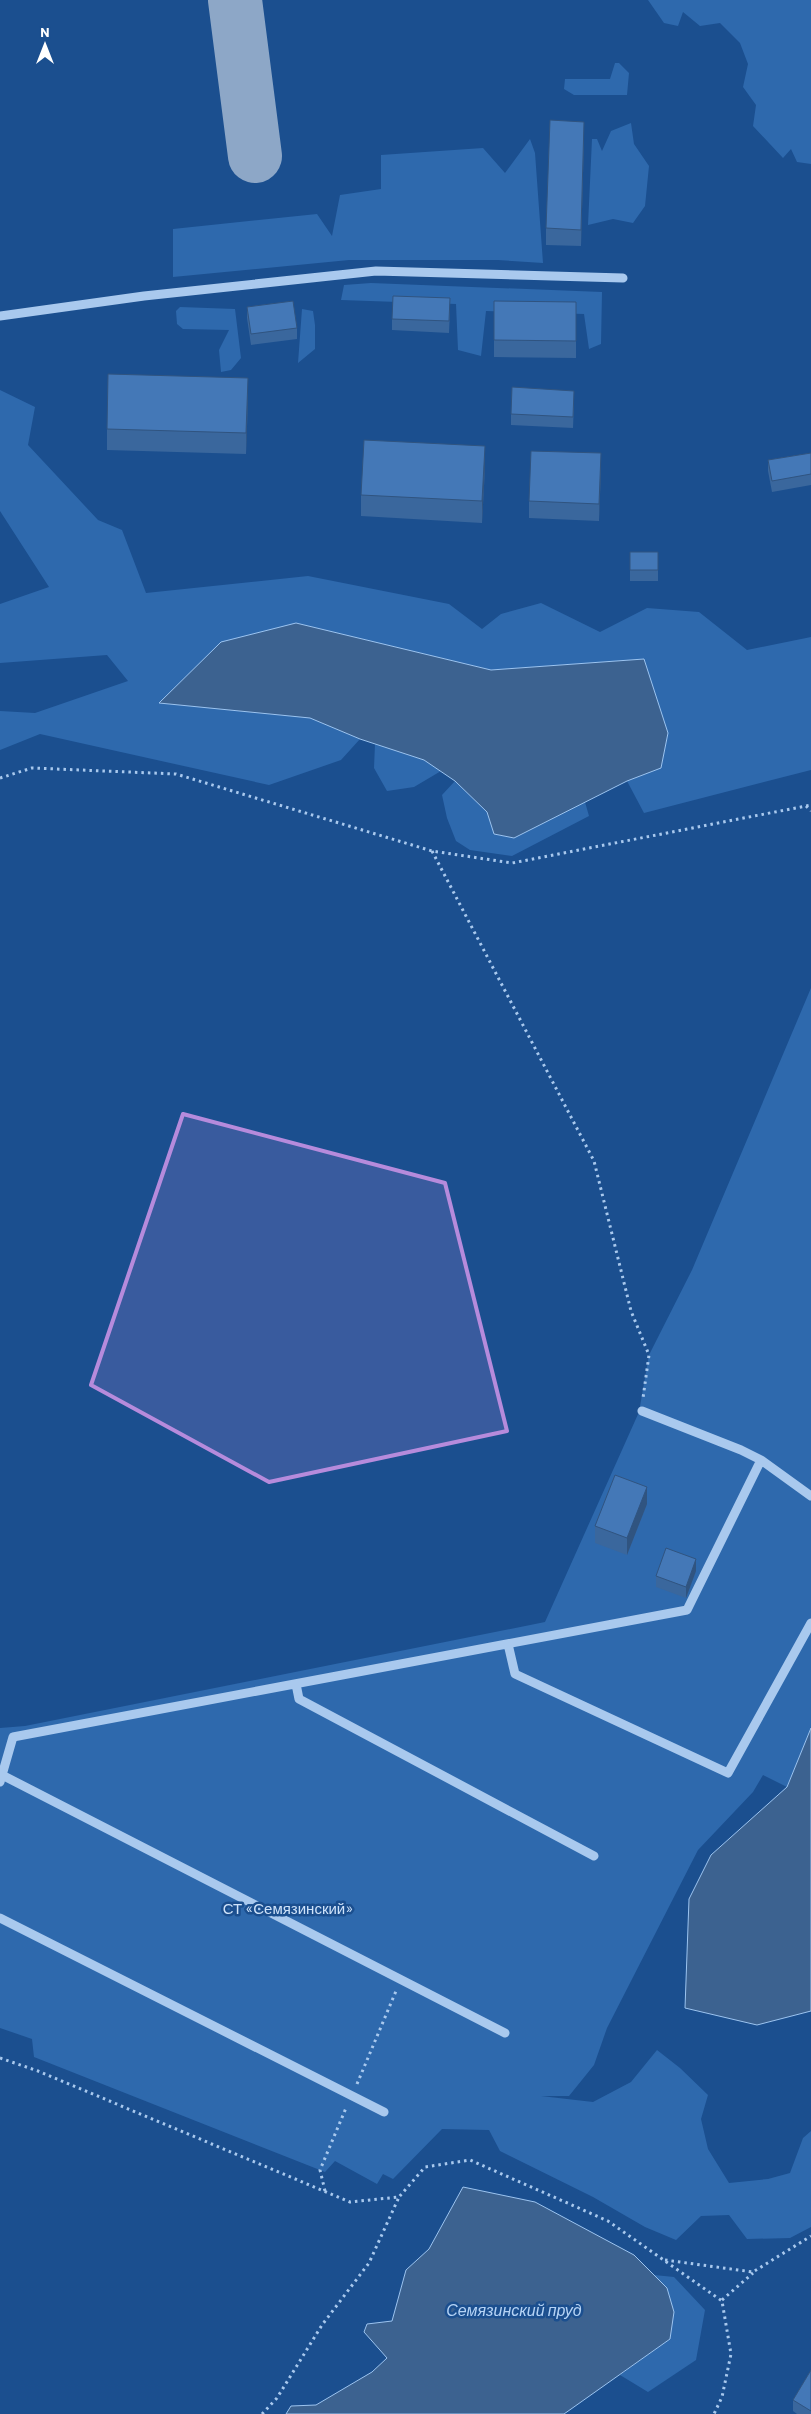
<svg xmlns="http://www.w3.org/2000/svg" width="811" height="2414" viewBox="0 0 811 2414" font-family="Barlow,sans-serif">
  <rect width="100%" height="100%" fill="#1b4f8f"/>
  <path fill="#2e69ad" d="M648,0h163v164l-14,-2 -6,-13 -8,9 -30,-32 3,-21 -13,-18 5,-23 -8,-21 -20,-20 -20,3 -17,-14 -5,14 -14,-3z
    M615,63h4l10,10 -2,22h-53l-10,-6 1,-10h45z
    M631,123l3,21 15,22 -4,40 -12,17 -20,-4 -25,6 4,-86h5l5,12 9,-20z
    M530,139l5,14 8,110 -45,-3h-149l-176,17v-48l144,-15 15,22 8,-41 41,-6v-34l102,-7 22,25z
    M371,283l231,9 -1,52 -12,5 -5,-35 -98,-3 -5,45 -23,-6 -2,-46 -115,-4 3,-15z
    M180,307l55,2 6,49 -10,12 -10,2 -2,-22 10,-20 -46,-1 -6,-5 -1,-13z
    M302,309l11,2 2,14v24l-17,14z
    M0,390l35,17 -7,38 70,75 24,10 24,63 162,-17 141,28 33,25 19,-15 40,-11 59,29 47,-24 52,4 48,38 64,-13v133l-167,43 -17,-32 34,-14 -17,-108 -153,11 -195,-47 -136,80 150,15 50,21 -19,21 -72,25 -229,-51 -40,16v-39l35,2 93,-32 -21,-26 -107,8v-59l49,-17 -49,-76z
    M375,744l49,16 17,11 -27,16 -27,4 -13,-23z
    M455,781l32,31 7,22 20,4 71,-36 4,14 -77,40 -42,-6 -14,-9 -9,-23 -5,-23z
    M811,988v740l-24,59 -24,-12 -10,17 -55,58 -91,178 -13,37 -25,31h-28l52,6 38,-20 26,-32 23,18 28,27 -7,24 7,30 21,34 39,-4 22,-6 13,-35 8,-7v96l-21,11 -43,1 -18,-24 -28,1 -25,24 -31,-13 -52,-30 -93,-46 -11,-21 -47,-1 -49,50 -10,-5 -6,10 -42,-23 -10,11 -291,-115 -2,-18 -32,-11v-300l25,-2 520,-104 94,-210 10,-57 43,-85z
    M654,2275l20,2 31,33 -9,50 -48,32 -28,-17 50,-36 -3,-51z"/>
  <path fill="#3c6290" stroke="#9cc4f0" d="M296,623l195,47 153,-11 24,74 -7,35 -34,13 -113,57 -20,-4 -7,-22 -32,-31 -31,-21 -64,-21 -50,-21 -151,-15 62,-61z
    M811,1728v283l-54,14 -72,-17 4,-109 22,-44 76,-68z
    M463,2187l72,15 99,53 33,33 7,24 -4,27 -106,75h-278l5,-8 25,-1 56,-33 15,-14 -23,-26 3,-8 25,-3 14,-51 23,-21z"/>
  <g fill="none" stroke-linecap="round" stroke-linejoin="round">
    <path stroke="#8da7c7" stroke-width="54" d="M235,0l20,156"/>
    <path stroke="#a9c9ee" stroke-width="3" stroke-dasharray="2.5 4" stroke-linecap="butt" d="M0,778l32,-10 144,6 256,77 80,12 299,-58
      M806,806l5,5
      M432,851l162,310 37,150 18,44 -6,43
      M0,2058l38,13 312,131 49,-5 26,-30 45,-7 138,61 114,80 9,53 -9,43 -8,17
      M357,2084l39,-93
      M325,2191l-5,-21 26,-62
      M665,2260l88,12 58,-36
      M722,2300l31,-27
      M262,2414l15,-16 45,-73 47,-62 30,-66"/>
    <path stroke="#a9c9ee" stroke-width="9" d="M0,316l144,-20 232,-25 247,7
      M642,1411l99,39 20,10 50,36
      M508,1644l7,30 213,99 83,-150
      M296,1684l3,15 295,157
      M2,1775l503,258
      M0,1782l13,-45 674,-127 74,-150
      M0,1918l384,194"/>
  </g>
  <path fill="#3a679d" d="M584,138l-3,108 -35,-1v-17z
    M494,301l82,1v56l-82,-1z
    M247,307l50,21v11l-46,6 -4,-27z
    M450,310l-1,23 -57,-3v-11z
    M248,400l-2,54 -139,-4v-21z
    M574,402l-1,26 -62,-3v-11z
    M811,453v32l-39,7 -4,-21v-11z
    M485,468l-3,55 -121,-7v-21z
    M601,470l-2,51 -70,-3v-17z
    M630,552h28v29h-28z
    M647,1504l-20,51 -32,-12v-17z
    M696,1571l-10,27 -30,-11v-11z
    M811,2370v44h-14l-4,-3v-11z"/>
  <path fill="#305480" d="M584,122v16l-3,108v-16z
    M248,378v22l-2,54v-21z
    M485,446v22l-3,55v-22z
    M601,453v17l-2,51v-17z
    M647,1487v17l-20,51v-17z
    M696,1559v12l-10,27v-11z"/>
  <path fill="#4478b7" stroke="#305480" d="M550,120l34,2 -3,108 -35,-2z
    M393,296l57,2 -1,23 -57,-2z
    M293,301l4,27 -46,6 -4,-27z
    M494,301l82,1v39l-82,-1z
    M108,374l140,4 -2,55 -139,-4z
    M512,387l62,4 -1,26 -62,-3z
    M364,440l121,6 -3,55 -121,-6z
    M531,451l70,2 -2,51 -70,-3z
    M811,453v21l-39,7 -4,-21z
    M630,552h28v18h-28z
    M615,1475l32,12 -20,51 -32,-12z
    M666,1548l30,11 -10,28 -30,-11z
    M811,2370v41l-18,-11z"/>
  <path fill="#b68bdc" fill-opacity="0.2" stroke="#b68bdc" stroke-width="4" stroke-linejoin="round" d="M183,1114l262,69 62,248 -238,51 -178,-97z"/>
  <g text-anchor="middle" stroke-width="5" stroke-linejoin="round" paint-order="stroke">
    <g font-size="15" fill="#cfe3fa" stroke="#1b4f8f">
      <text x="288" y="1914">СТ «Семязинский»</text>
    </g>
    <g font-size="16" font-style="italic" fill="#b5d3f5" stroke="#1b4f8f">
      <text x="514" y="2316">Семязинский пруд</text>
    </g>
  </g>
  <g transform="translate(45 45)" stroke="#1b4f8f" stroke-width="4" paint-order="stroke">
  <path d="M0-4L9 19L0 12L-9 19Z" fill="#ffffff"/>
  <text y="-8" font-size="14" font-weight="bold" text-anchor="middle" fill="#ffffff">N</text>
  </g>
</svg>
